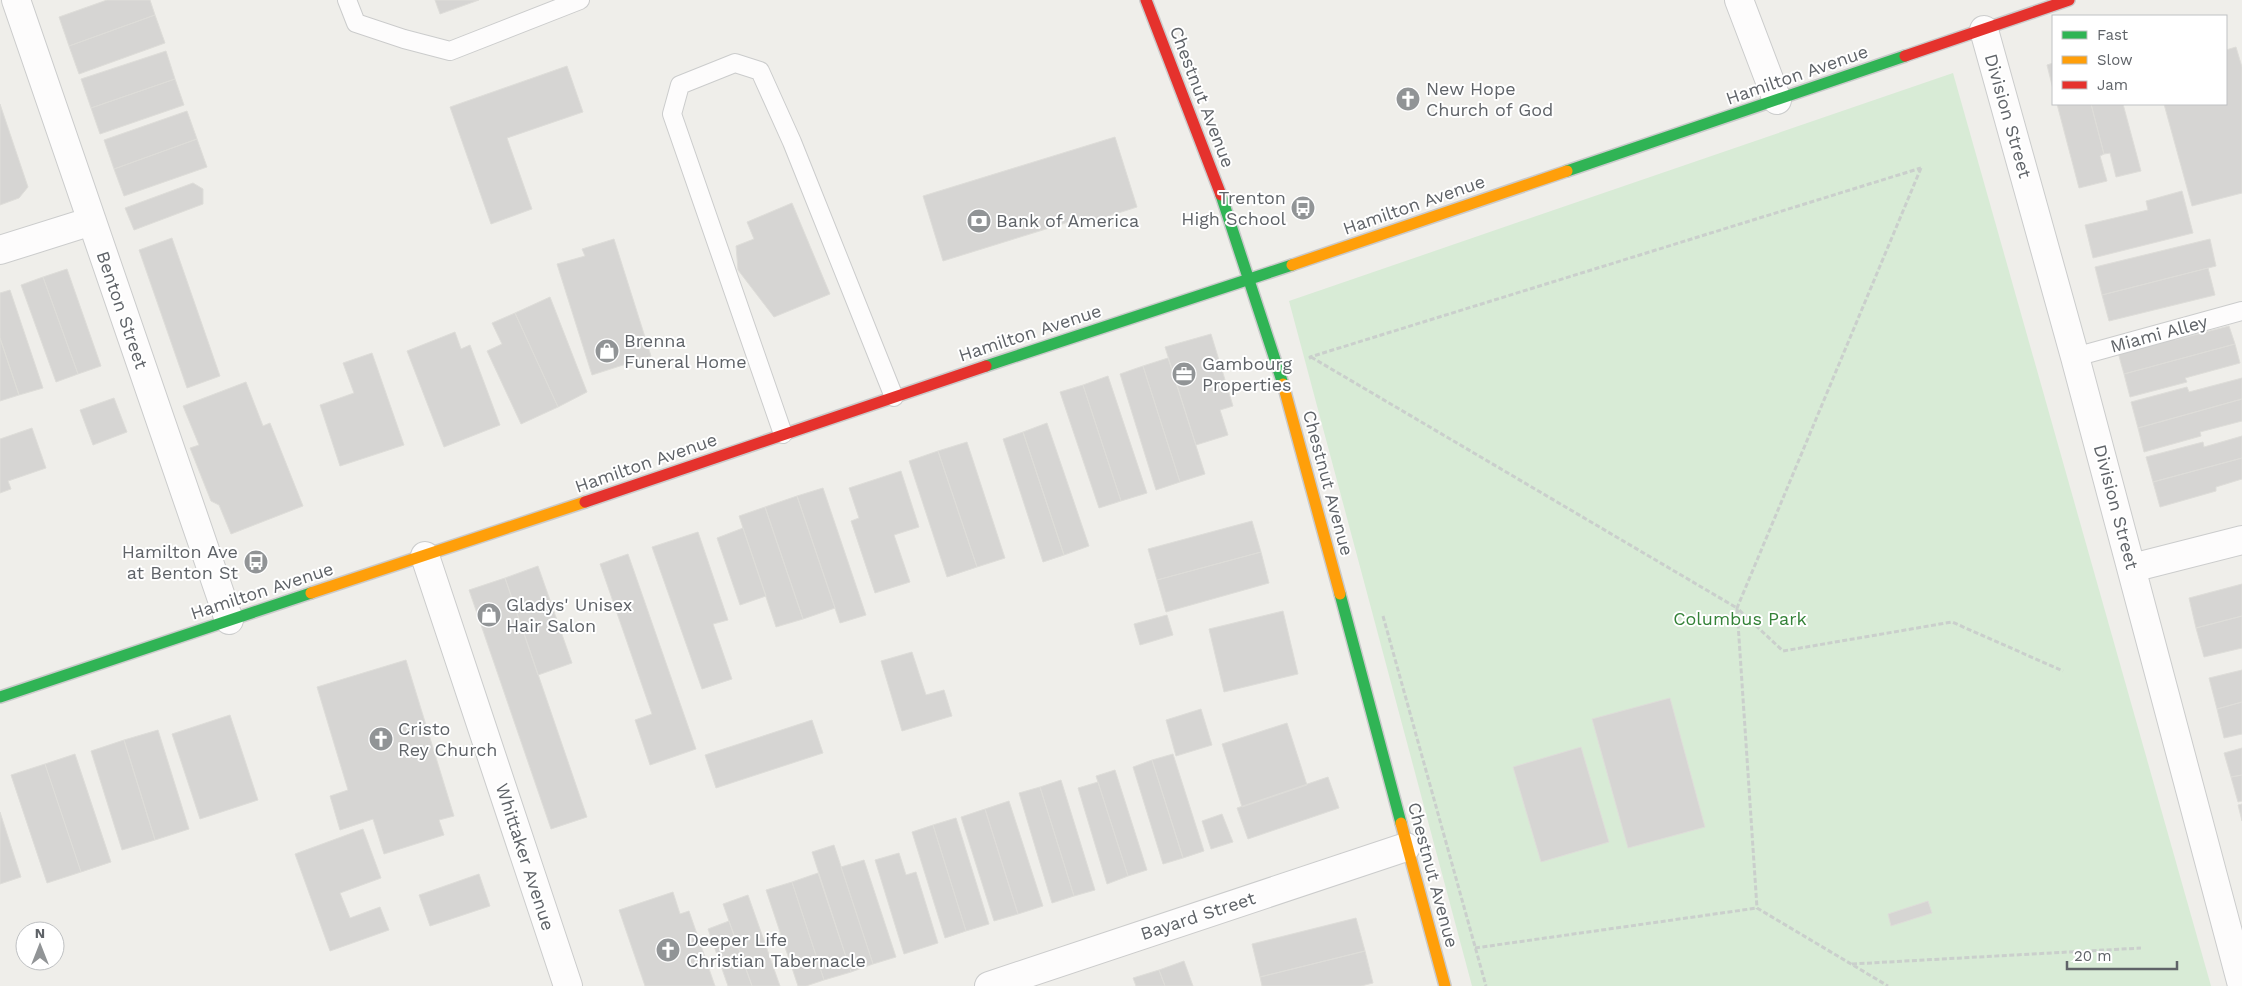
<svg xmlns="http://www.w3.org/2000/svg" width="2242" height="986" viewBox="0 0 2242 986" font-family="'Work Sans',sans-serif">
  <rect width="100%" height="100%" fill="#efeeea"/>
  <path fill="#d8ebd6" d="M1953,73l258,913h-739l-183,-685z"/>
  <path fill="#d6d5d3" stroke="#deddd9" d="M107,0h43l5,15 -86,31 -10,-29z
    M435,0h44l-39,14z
    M155,15l10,28 -86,31 -10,-28z
    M2236,47l6,20v126l-50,13 -28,-102h62v-54z
    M166,51l9,28 -84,29 -10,-29z
    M2053,63v26l-6,-24z
    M567,66l16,46 -76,26 25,71 -41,15 -41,-117z
    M175,79l9,26 -84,29 -9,-26z
    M0,104l28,83 -9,11 -19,7z
    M2057,104h34l13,50 -4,2 7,25 -28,7z
    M2091,104h32l18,67 -25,6 -6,-24 -6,1z
    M187,111l10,28 -83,30 -10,-29z
    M1115,137l22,70 -47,15 -2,-6 -145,45 -20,-65z
    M197,139l10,28 -83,29 -10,-27z
    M193,183l10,6v15l-69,26 -9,-22z
    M2182,191l11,42 -100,25 -8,-33 63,-15 -2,-9z
    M792,203l38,91 -56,23 -36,-47 -2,-24 18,-7 -7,-17z
    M172,238l48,138 -33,12 -48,-138z
    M614,239l37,117 -59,19 -35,-111 28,-8 -3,-7z
    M2210,239l6,27 -114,29 -7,-28z
    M2208,268l7,27 -106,26 -7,-26z
    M67,269l34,97 -23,8 -35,-97z
    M43,277l35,97 -22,8 -35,-97z
    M10,290l33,98 -24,7 -19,-57v-45z
    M550,297l37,95 -29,15 -43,-94z
    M515,313l43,94 -37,17 -34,-73 15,-7 -10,-21z
    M2229,326l6,18 -111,30 -7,-25 56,-15 2,6z
    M455,332l6,17 9,-4 30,80 -56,22 -37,-96z
    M1211,334l22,72 -13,4 8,25 -32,10 -31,-98z
    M0,338l19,57 -19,6z
    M2235,344l5,19 -55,15 2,4 -57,15 -6,-23z
    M372,353l32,92 -64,21 -20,-61 34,-12 -11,-30z
    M1168,358l37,116 -25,8 -37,-116z
    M1143,366l37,116 -24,8 -36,-116z
    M1108,376l39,117 -26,8 -38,-116z
    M2242,378v21l-104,29 -7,-26 56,-15 2,5z
    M246,382l17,44 7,-3 33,83 -72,28 -12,-29 -8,-4 -21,-53 9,-3 -16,-39z
    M1083,385l38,116 -22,7 -39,-116z
    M114,398l13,34 -34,13 -13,-35z
    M2242,399v22l-42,11 1,4 -57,16 -6,-24z
    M1047,423l42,123 -25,9 -41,-123z
    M32,428l14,40 -38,13 3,8 -11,4v-54z
    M1023,432l41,123 -21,7 -40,-123z
    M2242,436v22l-89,24 -7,-25 57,-15 1,5z
    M967,442l38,116 -28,9 -39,-116z
    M938,451l39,116 -30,10 -38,-116z
    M2242,458v21l-26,8v4l-56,16 -7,-25z
    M901,471l18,56 -25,8 16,47 -35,11 -24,-72 8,-3 -10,-30z
    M823,488l43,127 -26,8 -43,-127z
    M797,496l38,112 -32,11 -38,-112z
    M765,507l38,112 -27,8 -37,-111z
    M1252,521l9,31 -104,28 -9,-31z
    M743,528l23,68 -26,9 -23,-67z
    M698,532l30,88 -15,4 19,55 -30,10 -50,-142z
    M1261,552l8,31 -103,29 -9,-32z
    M628,554l68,195 -46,16 -15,-45 17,-6 -52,-150z
    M538,566l34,97 -34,12 -33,-97z
    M505,578l82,239 -36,12 -82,-239z
    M2242,584v32l-46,12 -7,-30z
    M1283,611l15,63 -74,18 -15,-63z
    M1167,615l6,20 -33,10 -6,-21z
    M2242,616v32l-38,9 -8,-29z
    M912,652l14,43 18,-5 8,26 -50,15 -21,-70z
    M406,660l48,156 -15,4 5,15 -60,19 -11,-35 -33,11 -10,-34 18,-6 -31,-103z
    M2242,670v32l-25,7 -8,-31z
    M1670,698l35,129 -77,21 -36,-129z
    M2242,702v32l-18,4 -7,-29z
    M1201,709l11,36 -36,11 -10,-36z
    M230,715l28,85 -58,19 -28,-85z
    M812,720l11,33 -107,35 -11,-33z
    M1287,723l20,62 -65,22 -20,-63z
    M158,730l31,99 -34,11 -31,-100z
    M124,740l31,100 -33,10 -31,-99z
    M1581,747l28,95 -68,20 -28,-95z
    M2242,748v27l-11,2 -7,-24z
    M75,754l36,108 -30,10 -36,-108z
    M1173,754l31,97 -21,7 -31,-98z
    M1152,760l31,98 -20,6 -30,-97z
    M45,764l36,108 -34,11 -36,-108z
    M1115,770l32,100 -19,6 -32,-100z
    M2242,775v26l-4,1 -7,-25z
    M1328,777l11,31 -91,31 -11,-31z
    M1061,780l34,110 -21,6 -34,-109z
    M1098,782l30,94 -21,8 -29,-96z
    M1040,787l34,109 -22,7 -33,-110z
    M1009,801l34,105 -25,8 -33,-105z
    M2242,804v17l-4,-16z
    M985,809l33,105 -24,7 -33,-104z
    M0,812l21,65 -21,7z
    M1222,814l11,28 -22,7 -9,-28z
    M956,818l33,106 -23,7 -33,-106z
    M933,825l33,106 -21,7 -33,-106z
    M363,829l18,49 -41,15 10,25 30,-11 9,23 -59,21 -35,-97z
    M834,845l39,119 -22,8 -39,-120z
    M899,853l7,22 10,-3 22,71 -34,11 -29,-94z
    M864,860l32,97 -23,7 -32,-97z
    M818,873l33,99 -27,8 -32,-98z
    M479,874l11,32 -60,20 -11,-31z
    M792,882l32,98 -18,6h-8l-32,-96z
    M673,892l7,22 9,-3 26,75h-70l-26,-76z
    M748,895l32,91h-28l-23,-65 -6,-17z
    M1928,901l4,12 -41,13 -3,-12z
    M1356,918l9,33 -105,26 -8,-33z
    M729,921l23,65h-24l-20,-57z
    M1365,951l8,32 -12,3h-99l-2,-9z
    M1184,961l9,25h-28l-6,-16z
    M1159,970l6,16h-29l-3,-8z"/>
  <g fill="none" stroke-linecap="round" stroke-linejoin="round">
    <defs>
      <path id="lane" d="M347,0l9,23 48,16 46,12 130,-51
        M2075,357l167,-46
        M783,434l-111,-320 8,-29 55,-22 25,8 32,71 102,255"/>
      <path id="street" d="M16,0l213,620
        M1739,0l38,100
        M1984,30l91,327 167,628
        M0,250l92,-29
        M425,556l143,430
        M2132,568l110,-28
        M989,986l417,-139"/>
      <path id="fast" d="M1567,171l338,-115
        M1221,195l62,189
        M986,366l306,-101
        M1340,594l61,229
        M0,697l311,-104"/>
      <path id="slow" d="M1292,265l275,-94
        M1283,384l57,210
        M311,593l274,-91
        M1401,823l44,163"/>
      <path id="jam" d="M1146,0l75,195
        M1905,56l164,-56
        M585,502l401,-136"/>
    </defs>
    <use href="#lane" stroke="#cbcccc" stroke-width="20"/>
    <use href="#street" stroke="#cbcccc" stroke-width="30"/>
    <use href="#fast" stroke="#cacacb" stroke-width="14"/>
    <use href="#slow" stroke="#cacacb" stroke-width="14"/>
    <use href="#jam" stroke="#cacacb" stroke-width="14"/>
    <path stroke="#cacfcc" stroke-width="3" stroke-dasharray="5 2.5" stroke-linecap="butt" d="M1921,168l-184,440 46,43 169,-29 111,49
      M1311,357l426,251 20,300 131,78
      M1311,359l-1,-2 611,-189
      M1383,616l103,370
      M1475,948l282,-40
      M1852,964l289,-16"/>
    <use href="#lane" stroke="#fdfcfc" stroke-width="18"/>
    <use href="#street" stroke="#fdfcfc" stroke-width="28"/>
    <use href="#fast" stroke="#30b455" stroke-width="11"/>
    <use href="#slow" stroke="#ff9f0a" stroke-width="11"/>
    <use href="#jam" stroke="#e5322d" stroke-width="11"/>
  </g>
  <defs>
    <symbol id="church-disc" viewBox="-11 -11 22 22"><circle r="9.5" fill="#919496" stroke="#fff"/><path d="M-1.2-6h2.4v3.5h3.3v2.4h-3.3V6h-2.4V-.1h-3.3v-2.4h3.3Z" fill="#fff"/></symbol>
    <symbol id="bus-disc" viewBox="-11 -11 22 22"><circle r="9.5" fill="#919496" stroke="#fff"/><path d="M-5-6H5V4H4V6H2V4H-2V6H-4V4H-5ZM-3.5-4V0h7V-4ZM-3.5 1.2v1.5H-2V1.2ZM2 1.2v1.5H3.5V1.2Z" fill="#fff"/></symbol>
    <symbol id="bank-disc" viewBox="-11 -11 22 22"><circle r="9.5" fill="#919496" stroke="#fff"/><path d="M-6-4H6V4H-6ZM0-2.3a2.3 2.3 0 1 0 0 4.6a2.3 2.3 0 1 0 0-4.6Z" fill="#fff"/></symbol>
    <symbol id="shop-disc" viewBox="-11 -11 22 22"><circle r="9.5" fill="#919496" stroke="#fff"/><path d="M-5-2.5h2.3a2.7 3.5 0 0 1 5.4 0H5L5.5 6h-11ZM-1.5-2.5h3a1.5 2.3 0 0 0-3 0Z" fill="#fff"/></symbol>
    <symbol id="office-disc" viewBox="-11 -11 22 22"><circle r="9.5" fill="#919496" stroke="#fff"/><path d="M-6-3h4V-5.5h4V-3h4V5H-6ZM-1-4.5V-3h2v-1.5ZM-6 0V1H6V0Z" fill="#fff"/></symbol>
  </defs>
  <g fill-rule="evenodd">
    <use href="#church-disc" x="1394" y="85" width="28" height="28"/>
    <use href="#bus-disc" x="1289" y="194" width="28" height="28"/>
    <use href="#bank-disc" x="965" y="207" width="28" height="28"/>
    <use href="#shop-disc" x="593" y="337" width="28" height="28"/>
    <use href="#office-disc" x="1170" y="360" width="28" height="28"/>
    <use href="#bus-disc" x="242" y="548" width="28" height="28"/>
    <use href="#shop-disc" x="475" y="601" width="28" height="28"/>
    <use href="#church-disc" x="367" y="725" width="28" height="28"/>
    <use href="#church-disc" x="654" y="936" width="28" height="28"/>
  </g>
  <g text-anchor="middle" stroke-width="4" stroke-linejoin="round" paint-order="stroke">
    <g font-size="18" fill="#5f6368" stroke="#fff">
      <text transform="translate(1797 75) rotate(-19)" y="6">Hamilton Avenue</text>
      <text transform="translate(1202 97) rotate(69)" y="6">Chestnut Avenue</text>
      <text transform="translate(2008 116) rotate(74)" y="6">Division Street</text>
      <text transform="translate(1414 205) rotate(-19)" y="6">Hamilton Avenue</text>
      <text transform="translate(122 310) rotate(71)" y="6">Benton Street</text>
      <text transform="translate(1030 333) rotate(-18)" y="6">Hamilton Avenue</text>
      <text transform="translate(2159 334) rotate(-15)" y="6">Miami Alley</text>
      <text transform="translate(646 463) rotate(-19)" y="6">Hamilton Avenue</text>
      <text transform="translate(1328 483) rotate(75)" y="6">Chestnut Avenue</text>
      <text transform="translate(2116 507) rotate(75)" y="6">Division Street</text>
      <text transform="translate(262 591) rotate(-18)" y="6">Hamilton Avenue</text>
      <text transform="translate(525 857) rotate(72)" y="6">Whittaker Avenue</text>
      <text transform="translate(1433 875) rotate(75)" y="6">Chestnut Avenue</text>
      <text transform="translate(1198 916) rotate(-18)" y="6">Bayard Street</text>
    </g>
    <g font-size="18" fill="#5f6368" stroke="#fff" text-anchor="start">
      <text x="1426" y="95">New Hope<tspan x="1426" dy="21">Church of God</tspan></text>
      <text x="1286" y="204" text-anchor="end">Trenton<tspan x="1286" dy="21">High School</tspan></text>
      <text x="996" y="227">Bank of America</text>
      <text x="624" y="347">Brenna<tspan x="624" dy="21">Funeral Home</tspan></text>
      <text x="1202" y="370">Gambourg<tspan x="1202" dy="21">Properties</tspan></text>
      <text x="238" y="558" text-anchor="end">Hamilton Ave<tspan x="238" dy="21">at Benton St</tspan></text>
      <text x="506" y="611">Gladys' Unisex<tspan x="506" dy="21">Hair Salon</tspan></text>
      <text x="398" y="735">Cristo<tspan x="398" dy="21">Rey Church</tspan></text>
      <text x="686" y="946">Deeper Life<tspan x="686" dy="21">Christian Tabernacle</tspan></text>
    </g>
    <g font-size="18" fill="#348238" stroke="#fff">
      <text x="1740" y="625">Columbus Park</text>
    </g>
  </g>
  <rect x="2052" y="15" width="175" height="90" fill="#ffffff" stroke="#bfc1c3"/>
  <rect x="2062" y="31" width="25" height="8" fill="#30b455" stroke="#bfc1c3"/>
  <text x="2097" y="40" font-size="15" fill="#5f6368">Fast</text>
  <rect x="2062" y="56" width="25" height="8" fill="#ff9f0a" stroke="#bfc1c3"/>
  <text x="2097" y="65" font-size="15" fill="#5f6368">Slow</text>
  <rect x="2062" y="81" width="25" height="8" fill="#e5322d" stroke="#bfc1c3"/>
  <text x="2097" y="90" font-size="15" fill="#5f6368">Jam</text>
  <g transform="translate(40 946)"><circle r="24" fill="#ffffff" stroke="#bfc1c3"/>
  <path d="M0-4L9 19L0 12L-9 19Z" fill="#919496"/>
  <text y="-8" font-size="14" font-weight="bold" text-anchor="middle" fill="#5f6368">N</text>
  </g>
  <path d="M2067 961v8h110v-8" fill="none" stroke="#5f6368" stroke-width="2.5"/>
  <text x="2074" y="961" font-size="15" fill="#5f6368" stroke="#ffffff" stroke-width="4" paint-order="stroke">20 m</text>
</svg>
